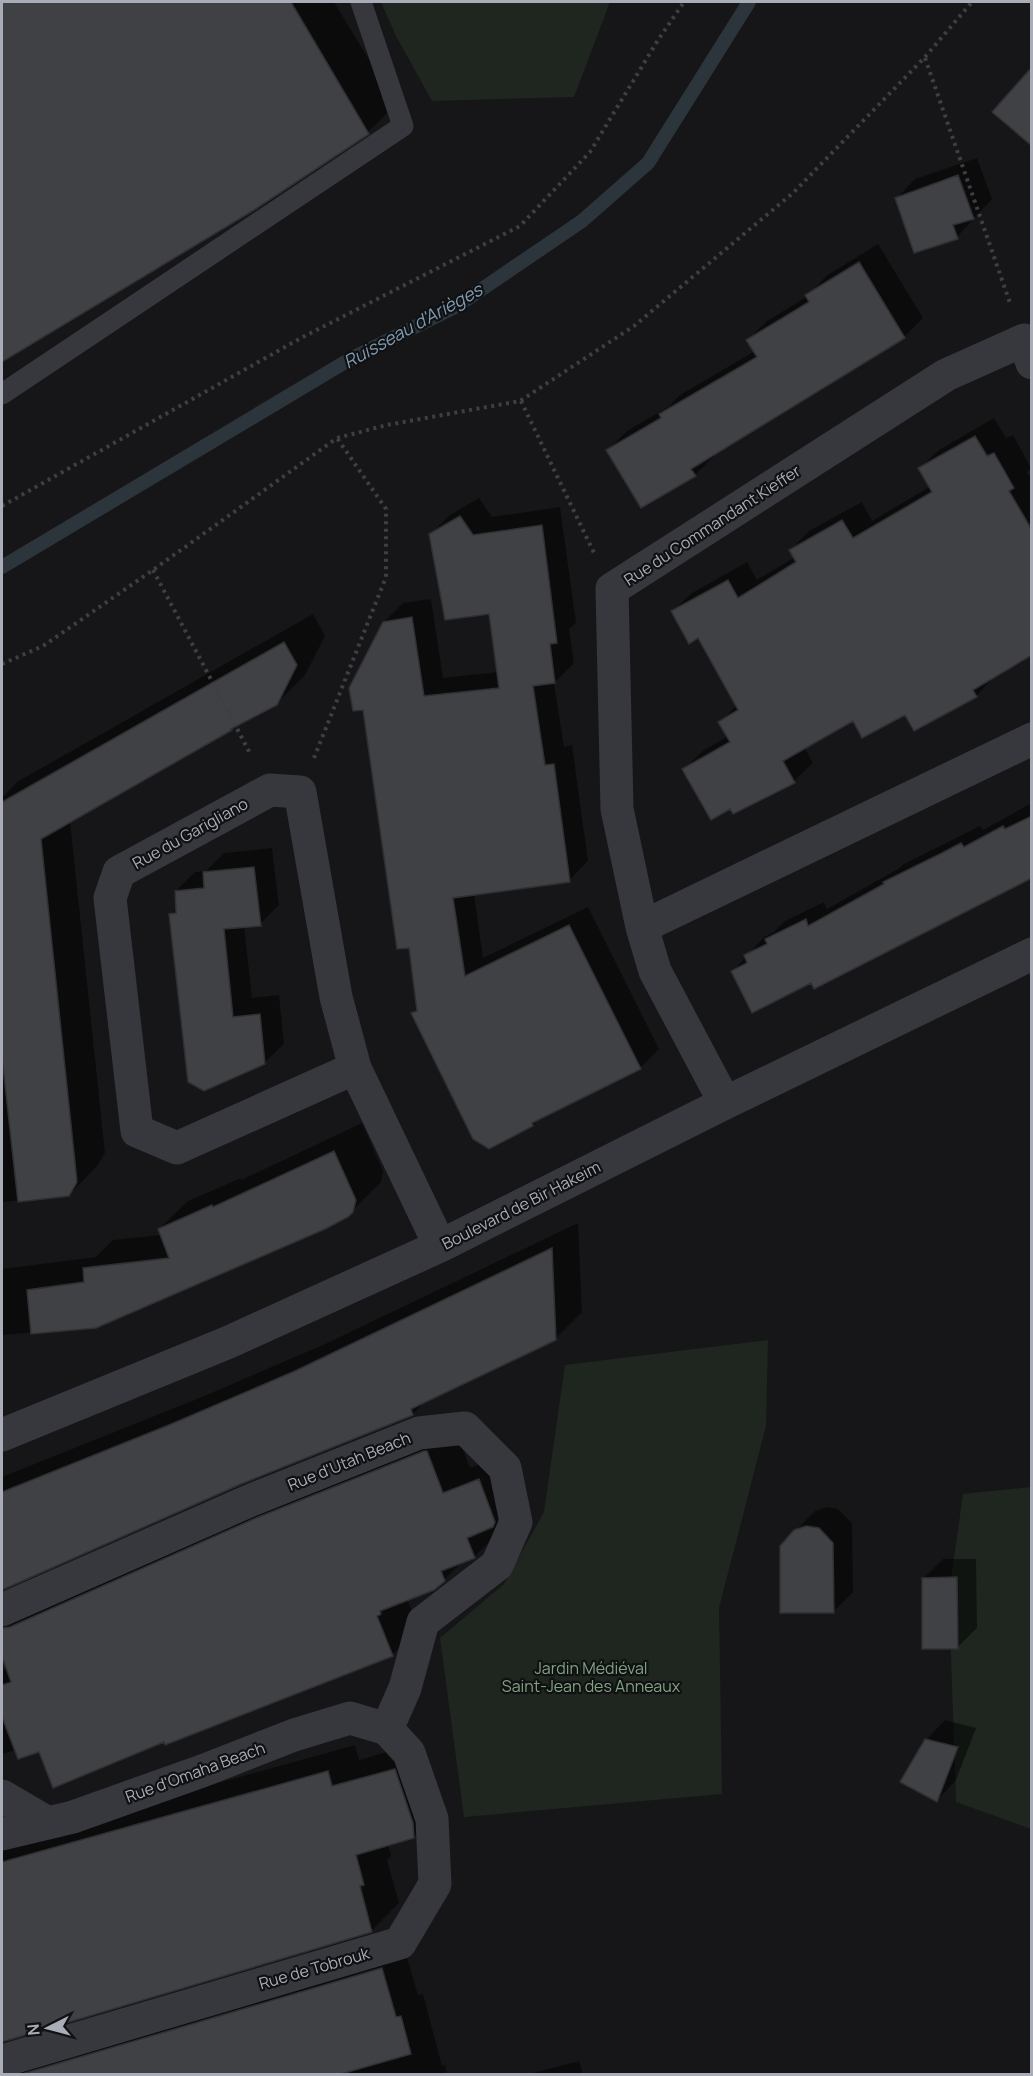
<svg xmlns="http://www.w3.org/2000/svg" width="1033" height="2076" viewBox="0 0 1033 2076" font-family="Manrope,sans-serif">
  <rect width="100%" height="100%" fill="#161618"/>
  <path fill="#1e261f" d="M381,2h229l-36,95 -142,4 -36,-65z
    M768,1340l-2,86 -47,182 3,186 -258,23 -24,-179 64,-54 40,-72 21,-147z
    M1031,1487v342l-75,-27 -7,-208 14,-100z"/>
  <path fill="#0007" d="M2,2h332l62,102 -28,28 -115,77 -251,151z
    M977,158l15,41 -35,38 -60,-39 18,-19z
    M878,244l45,74 -19,19 -191,117 1,2 -19,19 -87,-25 19,-19 41,-24 12,-12 75,-44 -7,-11 19,-19 41,-25 18,-20z
    M994,418l12,20 7,-3 18,33 -4,4 5,8v176l-1,-2 -37,23 -18,19 -70,17 -53,6 -49,28 9,16 -19,18 -63,26 -47,-38 19,-18 25,-15 -8,-14 17,-17 -38,-69 -26,-25 19,-18 55,-31 10,18 38,-23 -4,-7 18,-19 53,-29 10,19 59,-35 -11,-18 19,-18z
    M479,498l13,19 68,-10 16,116 -7,6 5,34 -20,20 10,64 8,-2 16,116 -19,19 -95,14 9,64 105,-51 71,142 -19,19 -100,49 -7,8 -120,-112 5,-5 -8,-62 -26,-324 19,-19 28,-4 12,79 55,-6 -7,-60 -60,-78 19,-19z
    M313,614l12,22 -20,39 -29,29 -41,21 -4,4 -161,92 35,332 -8,13 -28,29 -67,7v-354l4,-5 -4,-8v-37l15,-16z
    M1032,803v73l-299,95 31,-34 10,-5 11,-11 39,-19 3,7 71,-40 6,-5 76,-38 3,4z
    M272,848l7,57 -19,19 -16,2 8,72 27,-3 5,49 -20,19 -60,26 -33,-174 6,-7 -1,-17 19,-19 11,-1 18,-18z
    M362,1123l21,48 -2,11 -34,34 -251,111 -94,8v-66l94,-12 17,-17 48,-5 -2,-6 29,-28 53,-23v2z
    M578,1223l4,89 -27,27 -128,60 -14,15 -172,68 -234,104 -5,5v-114l195,-78 126,-54z
    M454,1425l16,43 36,-14 14,45 -23,22 4,9 -27,27 -11,4 -19,19 -37,19 12,29 -27,27 -227,85 -125,10h-24l-14,4v-84l5,-2 -5,-15v-43z
    M827,1507l11,2 14,14 1,69 -19,19 -39,-80 20,-20z
    M943,1559h33l1,69 -20,20 -33,-70z
    M945,1720l31,8 -20,52 -19,20 -11,-60z
    M422,1742l18,53 1,14 -28,28 -25,7 3,12 -4,4 12,43 -27,27 -370,110v-197l353,-98 4,15z
    M404,1947l14,48 5,-1 19,72 3,-1 2,9h-431l19,-18z
    M579,2061l4,13h-54z"/>
  <g fill="none" stroke-linecap="round" stroke-linejoin="round">
    <path stroke="#2c353c" stroke-width="14" d="M2,567l350,-209 105,-52 125,-85 66,-58 101,-161"/>
  </g>
  <path fill="#404145" stroke="#303034" stroke-width="1.5" d="M2,2h289l78,132 -115,76 -252,152z
    M1032,67v79l-40,-34z
    M958,175l16,44 -21,6 5,14 -44,14 -19,-55z
    M859,262l46,76 -214,131 5,7 -55,32 -35,-58 55,-32 -2,-4 98,-57 -11,-17 63,-38 -4,-7z
    M975,436l12,20 7,-3 20,35 -5,3 23,39v125l-59,35 4,7 -63,34 -9,-16 -43,23 -9,-17 -70,40 12,22 -62,31 -3,-5 -19,11 -29,-51 48,-27 -12,-20 20,-12 -40,-72 -9,6 -18,-33 57,-31 10,18 58,-36 -7,-12 53,-30 11,18 79,-46 -14,-24z
    M460,516l13,19 69,-10 15,118 -7,1 5,39 -22,3 12,79 9,-1 16,118 -117,16 12,78 104,-51 72,144 -109,54 1,3 -44,23 -16,-10 -62,-126 6,-2 -8,-63 -12,1 -34,-239 -10,1 -4,-23 34,-66 29,-5 12,79 75,-8 -10,-74 -44,6 -16,-86z
    M284,642l13,23 -20,40 -46,24 1,1 -191,109 36,343 -8,14 -51,6 -16,-144v-256z
    M1032,816v62l-218,111 -3,-6 -59,30 -21,-42 16,-8 -3,-8 23,-11 -2,-5 41,-20 2,7 76,-42 -1,-2 59,-29 19,-10 3,4 39,-21 2,3z
    M254,867l7,59 -37,3 9,88 27,-3 5,50 -61,27 -16,-9 -19,-168 7,-1 -1,-22 29,-3 -1,-16z
    M334,1151l22,49 -3,12 -5,5 -23,12 -229,99 -65,6 -4,-44 57,-8 -1,-14 86,-10 -11,-29 54,-24 1,2z
    M552,1248l4,92 -145,69 2,6 -172,69 -239,106v-98l167,-67 126,-54z
    M424,1451h3l16,42 36,-14 16,43 -2,5 -26,11 8,20 -34,13 4,10 -11,9 -54,21 1,3 -4,2 16,40 -228,89 -1,-3 -111,46 -14,-36 -21,7 -16,-42v-32l9,-3 -9,-25v-29l8,-1 246,-109z
    M806,1526l13,2 14,15 1,70h-54v-67l14,-16z
    M957,1577l1,72h-36v-71z
    M925,1739l33,8 -21,55 -37,-20z
    M395,1769l18,54 1,15 -58,17 8,30 -4,1 12,46 -370,110v-180l326,-91 4,15z
    M382,1968l14,49 5,-1 10,38 -70,20h-319z"/>
  <g fill="none" stroke-linecap="round" stroke-linejoin="round">
    <path stroke="#3d3f44" stroke-width="4" stroke-dasharray="3 4.5" stroke-linecap="butt" d="M925,58l85,245
      M521,401l73,152
      M2,506l299,-168 219,-112 70,-74 68,-112 26,-38
      M153,570l98,185
      M2,664l41,-18 110,-76 184,-132 50,-13 133,-24 114,-75 159,-133 132,-136 47,-55
      M314,758l72,-181v-68l-49,-71"/>
    <path stroke="#37383d" stroke-width="21" d="M2,394l401,-268 -42,-124"/>
    <path stroke="#37383d" stroke-width="33" d="M642,927l390,-188
      M355,1068l-19,-71 -36,-205 -30,-2 -151,82 -9,26 27,233 40,17 178,-80 85,178
      M725,1103l-70,-132 -13,-44 -25,-118 -5,-220 334,-214 78,-35 8,23
      M2,1435l227,-93 211,-96 285,-143 307,-149
      M2,1610l247,-109 170,-68 46,-5 40,40 11,54 -19,43 -74,57 -18,66 -18,41
      M2,1796l46,27
      M2,1834l71,-17 129,-46 92,-36 56,-17 37,11
      M2,2061l398,-118 35,-59 -3,-65 -23,-66 -22,-24"/>
  </g>
  <g text-anchor="middle" stroke-width="4.5" stroke-linejoin="round" paint-order="stroke">
    <g font-size="16" fill="#a8adb8" stroke="#111113">
      <text transform="translate(712 525) rotate(-33)" y="6">Rue du Commandant Kieffer</text>
      <text transform="translate(190 833) rotate(-29)" y="6">Rue du Garigliano</text>
      <text transform="translate(521 1205) rotate(-27)" y="6">Boulevard de Bir Hakeim</text>
      <text transform="translate(349 1461) rotate(-22)" y="6">Rue d'Utah Beach</text>
      <text transform="translate(195 1772) rotate(-20)" y="6">Rue d'Omaha Beach</text>
      <text transform="translate(314 1968) rotate(-16)" y="6">Rue de Tobrouk</text>
    </g>
    <g font-size="16" fill="#7fa381" stroke="#111113">
      <text x="591" y="1674">Jardin Médiéval<tspan x="591" dy="18">Saint-Jean des Anneaux</tspan></text>
    </g>
    <g font-size="18" font-style="italic" fill="#7f9bb3" stroke="#111113">
      <text transform="translate(413 326) rotate(-29)" y="6">Ruisseau d'Arièges</text>
    </g>
  </g>
  <rect width="1033" height="2076" fill="none" stroke="#a8adb8" stroke-width="6"/>
  <g transform="translate(48 2028) rotate(264)" stroke="#111113" stroke-width="4.5" paint-order="stroke">
  <path d="M0-4.5L10 22L0 15L-10 22Z" fill="#a8adb8"/>
  <text y="-9" font-size="16" font-weight="bold" text-anchor="middle" fill="#a8adb8">N</text>
  </g>
</svg>
